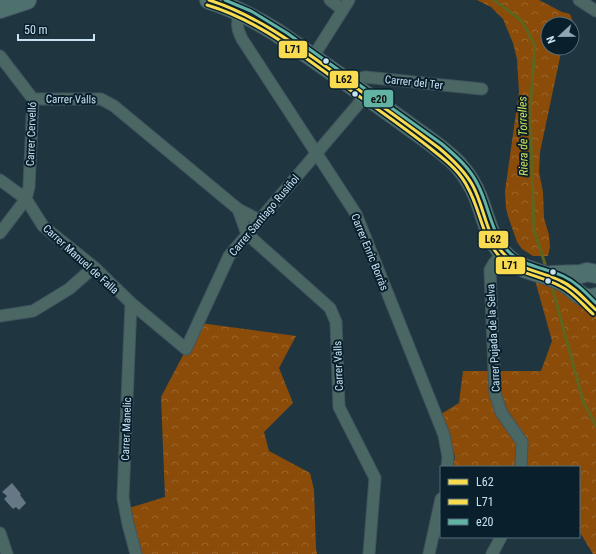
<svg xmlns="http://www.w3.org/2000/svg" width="596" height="554" viewBox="0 0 596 554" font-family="'Roboto Condensed',sans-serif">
  <defs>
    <pattern id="forest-crowns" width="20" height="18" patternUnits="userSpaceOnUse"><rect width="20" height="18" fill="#8c4c09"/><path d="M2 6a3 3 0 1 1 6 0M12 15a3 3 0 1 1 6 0" fill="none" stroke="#9b662d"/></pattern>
  </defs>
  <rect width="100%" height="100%" fill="#1f3641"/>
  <path fill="url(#forest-crowns)" d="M477,0h62l23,12 8,2 3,8 -1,2h-24v24h14l-22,104 -1,20 4,20 1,26 5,17 1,12 -2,9h-15l-11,-7 -5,-7 -9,-26 -2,-8 -1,-17 14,-99 -2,-33 -4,-16 -10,-24 -12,-12z
    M535,280l61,26v248h-3l-14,-23v-64h-126l2,-11 -14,-42 18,-11 4,-32h78l11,-30z
    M200,323l96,13 -17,32 14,35 -29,29 5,19 41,22 4,17 2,58 1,6h-178l-10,-46 36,-11 -4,-100z"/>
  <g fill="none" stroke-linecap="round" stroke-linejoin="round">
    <path stroke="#5d661e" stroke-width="3" d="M494,0l28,21 13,25 -5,65 4,119 11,34
      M551,283l32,118 13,25"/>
  </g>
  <path fill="#667785" d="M12,483l9,11 -1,1 6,8 -7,7 -3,-3 -3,2 -9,-10 3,-3 -5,-4z"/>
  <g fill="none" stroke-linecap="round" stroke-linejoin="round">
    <defs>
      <path id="street" d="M330,0l13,10
        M579,0l17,11
        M240,12c-4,11 -3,17 2,27l114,175 88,221 4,22 -1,10
        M0,56l33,43 -4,88 -3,12 -26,34
        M313,57l36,-57
        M348,82l17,-5 117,12
        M33,99h68l13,7 124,103 21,11
        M0,180l26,19 17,27 51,41 37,36 55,46 43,-93 137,-161
        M238,209l9,25 83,74 6,14 3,85 36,71 -6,76
        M503,253l-9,10 -4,7 5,123 6,19 21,30 -1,25
        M131,303l-8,195 5,26 8,30
        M0,316l33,-5 36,-22 25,-22
        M0,533l7,21
        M429,554l12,-55
        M492,554l9,-17"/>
      <path id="primary" d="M209,0c24,7 46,19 67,32 42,29 84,59 126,89 17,13 43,29 57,45 8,9 14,19 19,31 9,23 12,47 32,63 15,12 36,13 53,22 12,6 19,21 33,15
        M0,9l27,-9
        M552,275l29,-1 6,-2 9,2"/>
    </defs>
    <use href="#street" stroke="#40545f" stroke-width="13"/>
    <use href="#primary" stroke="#40545f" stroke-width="20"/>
    <use href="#street" stroke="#4b6763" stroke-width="11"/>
    <use href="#primary" stroke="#4f716d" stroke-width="18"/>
    <defs>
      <path id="bus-1" d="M209,0c50,16 91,48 133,78 33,23 65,46 97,70 13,11 26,23 34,38 12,23 13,51 32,69 15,15 38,17 56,26 14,6 24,19 35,29"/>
      <path id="bus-2" d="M207,5c50,15 90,47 132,77 32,23 65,45 96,70 13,10 26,21 33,36 13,23 14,52 34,71 16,15 39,17 58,27 13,6 22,18 33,28"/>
      <path id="bus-3" d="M225,0l26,11 36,22 155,111c14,12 28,24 36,41 11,21 13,48 30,66 14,15 38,17 55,25 13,6 23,17 33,27"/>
    </defs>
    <use href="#bus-1" stroke="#09202c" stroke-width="6"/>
    <use href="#bus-2" stroke="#09202c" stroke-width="6"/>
    <use href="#bus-3" stroke="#09202c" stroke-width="6"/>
    <use href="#bus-1" stroke="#f9db4f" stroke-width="3"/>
    <use href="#bus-2" stroke="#f9db4f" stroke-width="3"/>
    <use href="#bus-3" stroke="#63b3a5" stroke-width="3"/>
  </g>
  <g fill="#c7e2f3" stroke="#09202c" stroke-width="1.5">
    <circle cx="326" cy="61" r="3.5"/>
    <circle cx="355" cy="94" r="3.5"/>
    <circle cx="553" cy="272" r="3.5"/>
    <circle cx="548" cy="281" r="3.5"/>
  </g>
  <g text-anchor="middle" stroke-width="4" stroke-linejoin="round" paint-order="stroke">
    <g font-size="11" fill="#c7e2f3" stroke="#09202c">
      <text transform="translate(414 82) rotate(6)" y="4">Carrer del Ter</text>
      <text transform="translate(71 99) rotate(1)" y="4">Carrer Valls</text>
      <text transform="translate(31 134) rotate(-88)" y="4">Carrer Cervelló</text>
      <text transform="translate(264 215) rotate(-50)" y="4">Carrer Santiago Rusiñol</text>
      <text transform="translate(370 252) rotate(68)" y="4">Carrer Enric Borràs</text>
      <text transform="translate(81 259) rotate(42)" y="4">Carrer Manuel de Falla</text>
      <text transform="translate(493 338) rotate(-93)" y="4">Carrer Pujada de la Selva</text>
      <text transform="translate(338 366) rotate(-92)" y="4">Carrer Valls</text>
      <text transform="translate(126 429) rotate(-88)" y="4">Carrer Manelic</text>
    </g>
    <g font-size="12" font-style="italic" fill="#d1e15b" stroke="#09202c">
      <text transform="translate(523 136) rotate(-91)" y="4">Riera de Torrelles</text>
    </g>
  </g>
  <g stroke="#09202c" stroke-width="1.5">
    <rect x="278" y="40" width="30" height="19" rx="4" fill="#f9db4f"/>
    <rect x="329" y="70" width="30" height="19" rx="4" fill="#f9db4f"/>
    <rect x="363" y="89" width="31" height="19" rx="4" fill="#63b3a5"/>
    <rect x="478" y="230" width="31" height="19" rx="4" fill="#f9db4f"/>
    <rect x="495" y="256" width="31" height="19" rx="4" fill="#f9db4f"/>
  </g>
  <g font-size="11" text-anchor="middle" font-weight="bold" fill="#111">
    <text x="293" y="53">L71</text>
    <text x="344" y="83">L62</text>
    <text x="379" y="103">e20</text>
    <text x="493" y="243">L62</text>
    <text x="510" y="269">L71</text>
  </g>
  <rect x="440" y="466" width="140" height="72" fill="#09202c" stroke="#556e7c"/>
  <rect x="448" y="479" width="20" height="6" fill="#f9db4f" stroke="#556e7c"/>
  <text x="476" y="486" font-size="12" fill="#c7e2f3">L62</text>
  <rect x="448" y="499" width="20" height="6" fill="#f9db4f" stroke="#556e7c"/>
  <text x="476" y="506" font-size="12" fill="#c7e2f3">L71</text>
  <rect x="448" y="519" width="20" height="6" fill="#63b3a5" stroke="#556e7c"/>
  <text x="476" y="526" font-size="12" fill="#c7e2f3">e20</text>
  <g transform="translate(560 36) rotate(248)"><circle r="19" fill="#09202c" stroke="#556e7c"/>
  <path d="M0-3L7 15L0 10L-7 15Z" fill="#8ca6b5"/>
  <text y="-6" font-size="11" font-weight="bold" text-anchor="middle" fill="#c7e2f3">N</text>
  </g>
  <path d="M18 34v6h76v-6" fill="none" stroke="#c7e2f3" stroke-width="2"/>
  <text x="24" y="34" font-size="12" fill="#c7e2f3" stroke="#09202c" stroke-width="3" paint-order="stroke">50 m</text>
</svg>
